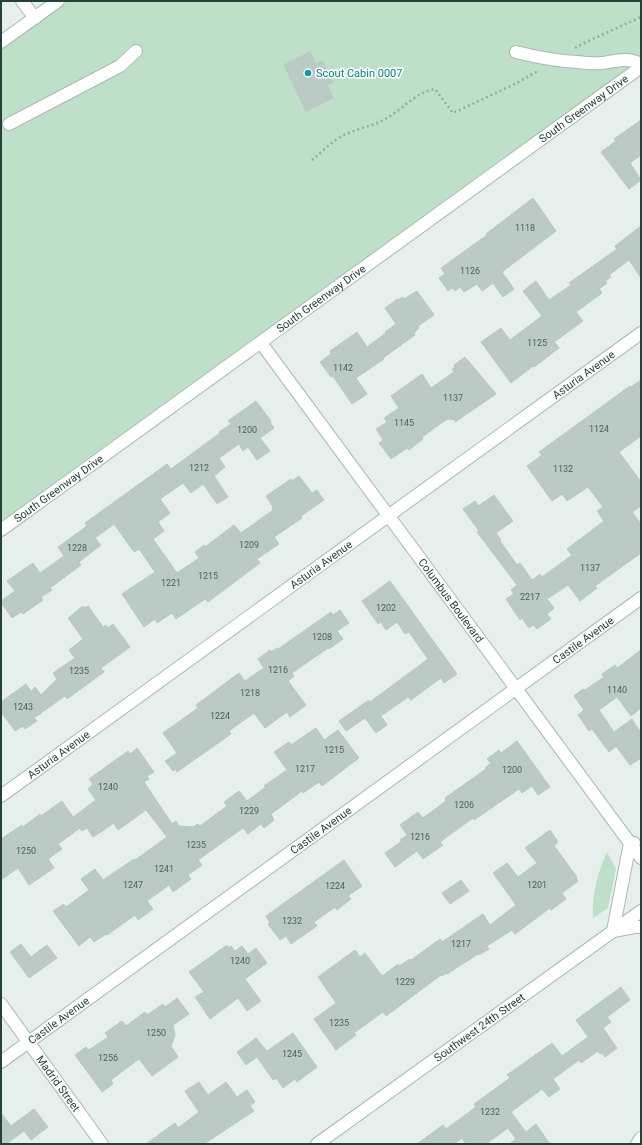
<svg xmlns="http://www.w3.org/2000/svg" width="642" height="1145" viewBox="0 0 642 1145" font-family="Roboto,sans-serif">
  <rect width="100%" height="100%" fill="#e6efeb"/>
  <path fill="#bfe0c8" d="M68,1h573v58l-640,463v-473z
    M607,852l9,17 -8,39 -15,10c-1,-24 4,-44 14,-66z"/>
  <path fill="#bbcac4" stroke="#b8c9c2" d="M310,52l6,12 6,-3 11,21 -6,3 6,13 -27,13 -22,-46z
    M641,120v35l-11,8 11,17 -12,9 -28,-37 15,-11 -2,-2z
    M533,198l23,33 -54,41 12,17 -11,8 -10,-14 -11,8 -5,-7 -13,8 -4,-5 -5,4 -3,-3 -4,3 -9,-13 6,-4 -4,-6 46,-33 -1,-1z
    M641,226v52l-12,-18 -20,15 2,2 -6,4 2,2 -8,6 3,4 -26,19 7,9 -29,21 5,6 -25,19 -1,-1 -22,17 -30,-41 20,-14 9,12 32,-24 -19,-25 13,-10 13,19 22,-15 -2,-2 48,-34 -2,-3z
    M417,291l17,24 -16,11 1,2 -5,5 1,2 -32,23 1,1 -28,19 11,16 -15,10 -19,-28 -2,1 -11,-15 11,-8 -1,-3 27,-19 10,15 19,-14 -1,-1 11,-8 -11,-16 12,-9 1,1 5,-3 1,2z
    M465,357l31,37 -41,28 -1,-3 -3,1 -1,-2 -2,2 -1,-1 -25,18 1,2 -14,11 -2,-2 -16,11 -12,-16 4,-3 -7,-11 11,-7 -3,-4 15,-10 -8,-12 31,-22 9,14 23,-16 -2,-3 3,-2 -1,-2z
    M641,380v56l-22,16 22,30v24l-9,6 9,12v29l-46,33 2,2 -17,13 -12,-16 -21,14 7,9 -7,6 4,5 -14,10 -4,-4 -4,3 -7,-10 -2,2 -14,-21 8,-5 -3,-4 6,-5 -40,-53 2,-1 -16,-22 12,-8 3,5 16,-11 19,26 -17,12 5,7 -1,1 17,24 3,-2 12,17 8,-6 2,3 30,-22 -5,-6 37,-28 -7,-10 6,-4 -15,-20 -21,14 -5,-7 -10,7 -25,-35 15,-11 -3,-3 91,-66 1,1z
    M256,401l15,20 -1,1 4,6 -14,10 10,13 -13,9 -9,-13 -5,4 -4,-7 -20,14 6,9 -11,9 14,21 -11,7 -14,-20 -12,9 -8,-10 -23,16 10,14 -12,9 6,9 -11,8 24,34 22,-15 -4,-6 9,-7 1,2 29,-22 7,8 32,-23 -1,-3h1l-7,-11 25,-17 1,2 7,-5 13,17 5,-3 7,10 -23,16 1,2 -28,19 5,7 -22,15 3,4 -52,39 -3,-3 -29,20 -4,-6 -15,10 -2,-4 -11,8 -22,-33 33,-22 -16,-23 -5,3 -20,-28 -19,14 6,7 -22,17 2,3 -31,23 2,2 -11,7 2,3 -20,14 -2,-2 -9,6 -11,-15v-2l14,-10 -8,-10 26,-18 7,10 24,-17 -6,-9 29,-21 -2,-3 82,-59 4,5 49,-36 -1,-1 12,-8 -3,-3z
    M390,581l67,93 -13,9 -3,-5 -30,22 -3,-3 -27,19 6,9 -11,8 -11,-15 -19,13 -7,-10 30,-21 1,2 58,-43 -19,-27 -4,2 -8,-12 -11,8 -5,-8 -3,2 -16,-23z
    M83,606l1,2 4,-2 15,21 3,-2 2,3 5,-4 17,23 -29,21 3,4 -37,27 -2,-3 -31,22 3,3 -12,8 -2,-3 -8,5 -14,-19v-10l25,-18 5,7 4,-4 6,8 16,-16 -4,-6 22,-15 -6,-8 14,-11 -15,-21z
    M340,610l9,13 -12,8 6,8 -14,10 -1,-1 -36,25 2,3 -6,5 18,24 -16,12 -3,-5 -22,16 -11,-15 -25,18 2,3 -54,38 -2,-3 -2,2 -8,-10 12,-8 -14,-20 35,-25 -2,-3 43,-32 6,8 19,-13 -6,-9 12,-9 1,2 6,-4 1,1 53,-37 2,3z
    M641,650v58l-10,8 -14,-19 -18,13 15,22 18,-13 9,14v25l-11,7 -14,-19 -7,6 -17,-23 -3,2 -11,-16 6,-5 -10,-14 9,-7 2,1 19,-13 -2,-3 13,-9 2,3z
    M316,728l8,12 14,-10 21,28 -37,28 -3,-4 -16,11 -1,-2 -31,23 3,6 -10,8 -3,-4 -13,10 -5,-6 -45,32 4,5 -14,10 3,4 -18,13 -4,-7 -22,16 6,8 -15,11 -3,-5 -28,20 -1,-1 -12,8 -4,-5 -11,9 -26,-35 11,-7 2,3 23,-17 -8,-11 14,-10 8,11 31,-21 1,1 32,-23 -21,-27 -28,20 -4,-7 -21,14 -6,-9 -5,3 -2,-3 -22,16 4,5 -14,10 6,9 -25,17 -11,-17 -17,12v-41l21,-14 1,2 17,-13 1,2 21,-15 11,16 23,-17 -8,-11 5,-5 -4,-5 39,-28 2,3 7,-6 17,24 -7,4 2,3 -5,3 28,42 4,-3 3,5 14,1 5,-3 2,2 27,-20 -3,-4 15,-11 8,10 19,-14 -2,-1 23,-16 -13,-18 15,-10 2,3z
    M517,741l33,46 -12,8 -6,-9 -10,7 -3,-4 -45,31 -1,-2 -33,24 3,3 -20,14 -6,-8 -22,16 -10,-14 17,-12 -2,-1 7,-5 -7,-10 18,-13 5,6 23,-17 -1,-3 41,-29 -1,-1 6,-5 -4,-4 12,-9 2,3z
    M550,830l8,12 -4,4 23,31 -1,1 2,3 -16,12 4,6 -15,11 -1,-2 -35,26 -3,-4 -25,16 2,3 -10,6 -1,-1 -31,20v-1l-5,3 -1,-1 -55,41 -3,-4 -29,21 2,2 -20,15 -22,-31 22,-16 -18,-26 37,-27 5,7 5,-4 17,23 15,-11h4l9,-6 1,1 29,-21 2,3 41,-28 7,11 26,-20 -23,-32 14,-10 11,14 19,-14 -12,-15z
    M344,860l18,26 -14,10 3,3 -14,11 -2,-3 -21,15 3,4 -26,18 -5,-8 -6,4 -12,-16 2,-1 -4,-7z
    M461,880l8,11 -19,13 -8,-11z
    M21,944l10,13 16,-12 10,13 -28,20 -19,-26z
    M227,945l1,3 3,-2 4,5 7,-5 6,8 8,-6 11,15 -22,16 16,22 -14,10 -9,-13 -28,21 -15,-22 9,-5 -15,-20z
    M621,987l9,13 -23,17 4,5 -8,6 14,20 -12,9 -3,-4 -2,1 -2,-3 -17,12 -2,-3 -26,19 7,10 -11,8 -7,-8 -31,23 15,20 10,-8 14,20h-41l7,-5 -8,-11 -22,16h-20l-4,-6 -8,6h-37l26,-19 3,4 30,-22 -2,-3 36,-26 -3,-3 45,-32 10,13 26,-19 -12,-17z
    M177,998l12,16 -16,11 2,10 -4,11 7,11 -26,19 -13,-17 -28,21 2,4 -11,8 -27,-37 11,-8 3,3 19,-13 -3,-4 17,-12 4,5 19,-14 2,3 16,-11 2,3z
    M293,1033l24,34 -20,15 -2,-3 -12,9 -7,-10 -3,2 -16,-23 -11,8 -9,-13 19,-14 11,13z
    M199,1082l9,13 18,-13 11,15 10,-7 8,12 -5,4 4,5 -50,33h-58l29,-21 3,5 21,-16 -14,-21z
    M34,1109l14,18 -17,13 -7,-9 -18,13h-5v-31l10,13z"/>
  <g fill="none" stroke-linecap="round" stroke-linejoin="round">
    <defs>
      <g id="minor">
        <path d="M22,1l13,17"/>
        <path d="M1,42l57,-41"/>
        <path d="M516,52c20,5 40,9 61,10 8,1 17,2 25,1 14,-2 26,-6 39,1"/>
        <path d="M9,124l111,-58 16,-15"/>
        <path id="s1" d="M261,343l380,515"/>
        <path id="s2" d="M1,530l640,-463"/>
        <path id="s3" d="M1,796l640,-463"/>
        <path d="M634,843h-4l-17,88 22,-4h6"/>
        <path id="s4" d="M1,1004l101,140"/>
        <path id="s5" d="M1,1062l640,-464"/>
        <path id="s6" d="M317,1144l324,-233"/>
        <path d="M637,1144l4,-6"/>
      </g>
    </defs>
    <use href="#minor" stroke="#a8b8b2" stroke-width="14"/>
    <path stroke="#86b3a5" stroke-width="2.5" stroke-dasharray="2 3" stroke-linecap="butt" d="M575,48l9,-5 57,-26
      M312,160c10,-8 20,-19 32,-25 14,-7 30,-9 43,-17 16,-9 29,-26 48,-29l18,24 64,-30 21,-12"/>
    <use href="#minor" stroke="#fff" stroke-width="12"/>
  </g>
  <circle fill="#0f9aa8" stroke="#f7fbf9" stroke-width="1.5" cx="308" cy="73" r="4"/>
  <g text-anchor="middle" stroke-width="3.5" stroke-linejoin="round" paint-order="stroke">
    <g font-size="9" fill="#4a645c">
      <text x="525" y="231">1118</text>
      <text x="470" y="274">1126</text>
      <text x="537" y="346">1125</text>
      <text x="343" y="371">1142</text>
      <text x="453" y="401">1137</text>
      <text x="404" y="426">1145</text>
      <text x="599" y="432">1124</text>
      <text x="247" y="433">1200</text>
      <text x="199" y="471">1212</text>
      <text x="563" y="472">1132</text>
      <text x="249" y="548">1209</text>
      <text x="77" y="551">1228</text>
      <text x="590" y="571">1137</text>
      <text x="208" y="579">1215</text>
      <text x="171" y="586">1221</text>
      <text x="530" y="600">2217</text>
      <text x="386" y="611">1202</text>
      <text x="322" y="640">1208</text>
      <text x="278" y="673">1216</text>
      <text x="79" y="674">1235</text>
      <text x="617" y="693">1140</text>
      <text x="250" y="696">1218</text>
      <text x="23" y="710">1243</text>
      <text x="220" y="719">1224</text>
      <text x="334" y="753">1215</text>
      <text x="305" y="772">1217</text>
      <text x="512" y="773">1200</text>
      <text x="108" y="790">1240</text>
      <text x="464" y="808">1206</text>
      <text x="249" y="814">1229</text>
      <text x="420" y="840">1216</text>
      <text x="196" y="848">1235</text>
      <text x="26" y="854">1250</text>
      <text x="164" y="872">1241</text>
      <text x="133" y="888">1247</text>
      <text x="537" y="888">1201</text>
      <text x="335" y="889">1224</text>
      <text x="292" y="924">1232</text>
      <text x="461" y="947">1217</text>
      <text x="240" y="964">1240</text>
      <text x="405" y="985">1229</text>
      <text x="339" y="1026">1235</text>
      <text x="156" y="1036">1250</text>
      <text x="292" y="1057">1245</text>
      <text x="108" y="1061">1256</text>
      <text x="490" y="1115">1232</text>
    </g>
    <g font-size="11" fill="#0d838f" stroke="#f7fbf9" text-anchor="start">
      <text x="316" y="77">Scout Cabin 0007</text>
    </g>
    <g font-size="11" fill="#24423a" stroke="#f7fbf9">
      <text dy="4" stroke="none"><textPath href="#s2" startOffset="719">South Greenway Drive</textPath></text>
      <text dy="4" stroke="none"><textPath href="#s2" startOffset="395">South Greenway Drive</textPath></text>
      <text dy="4" stroke="none"><textPath href="#s3" startOffset="719">Asturia Avenue</textPath></text>
      <text dy="4" stroke="none"><textPath href="#s2" startOffset="71">South Greenway Drive</textPath></text>
      <text dy="4" stroke="none"><textPath href="#s3" startOffset="395">Asturia Avenue</textPath></text>
      <text dy="4" stroke="none"><textPath href="#s1" startOffset="320">Columbus Boulevard</textPath></text>
      <text dy="4" stroke="none"><textPath href="#s5" startOffset="719">Castile Avenue</textPath></text>
      <text dy="4" stroke="none"><textPath href="#s3" startOffset="71">Asturia Avenue</textPath></text>
      <text dy="4" stroke="none"><textPath href="#s5" startOffset="395">Castile Avenue</textPath></text>
      <text dy="4" stroke="none"><textPath href="#s5" startOffset="71">Castile Avenue</textPath></text>
      <text dy="4" stroke="none"><textPath href="#s6" startOffset="200">Southwest 24th Street</textPath></text>
      <text dy="4" stroke="none"><textPath href="#s4" startOffset="98">Madrid Street</textPath></text>
    </g>
  </g>
  <rect width="642" height="1145" fill="none" stroke="#24423a" stroke-width="4"/>
</svg>
